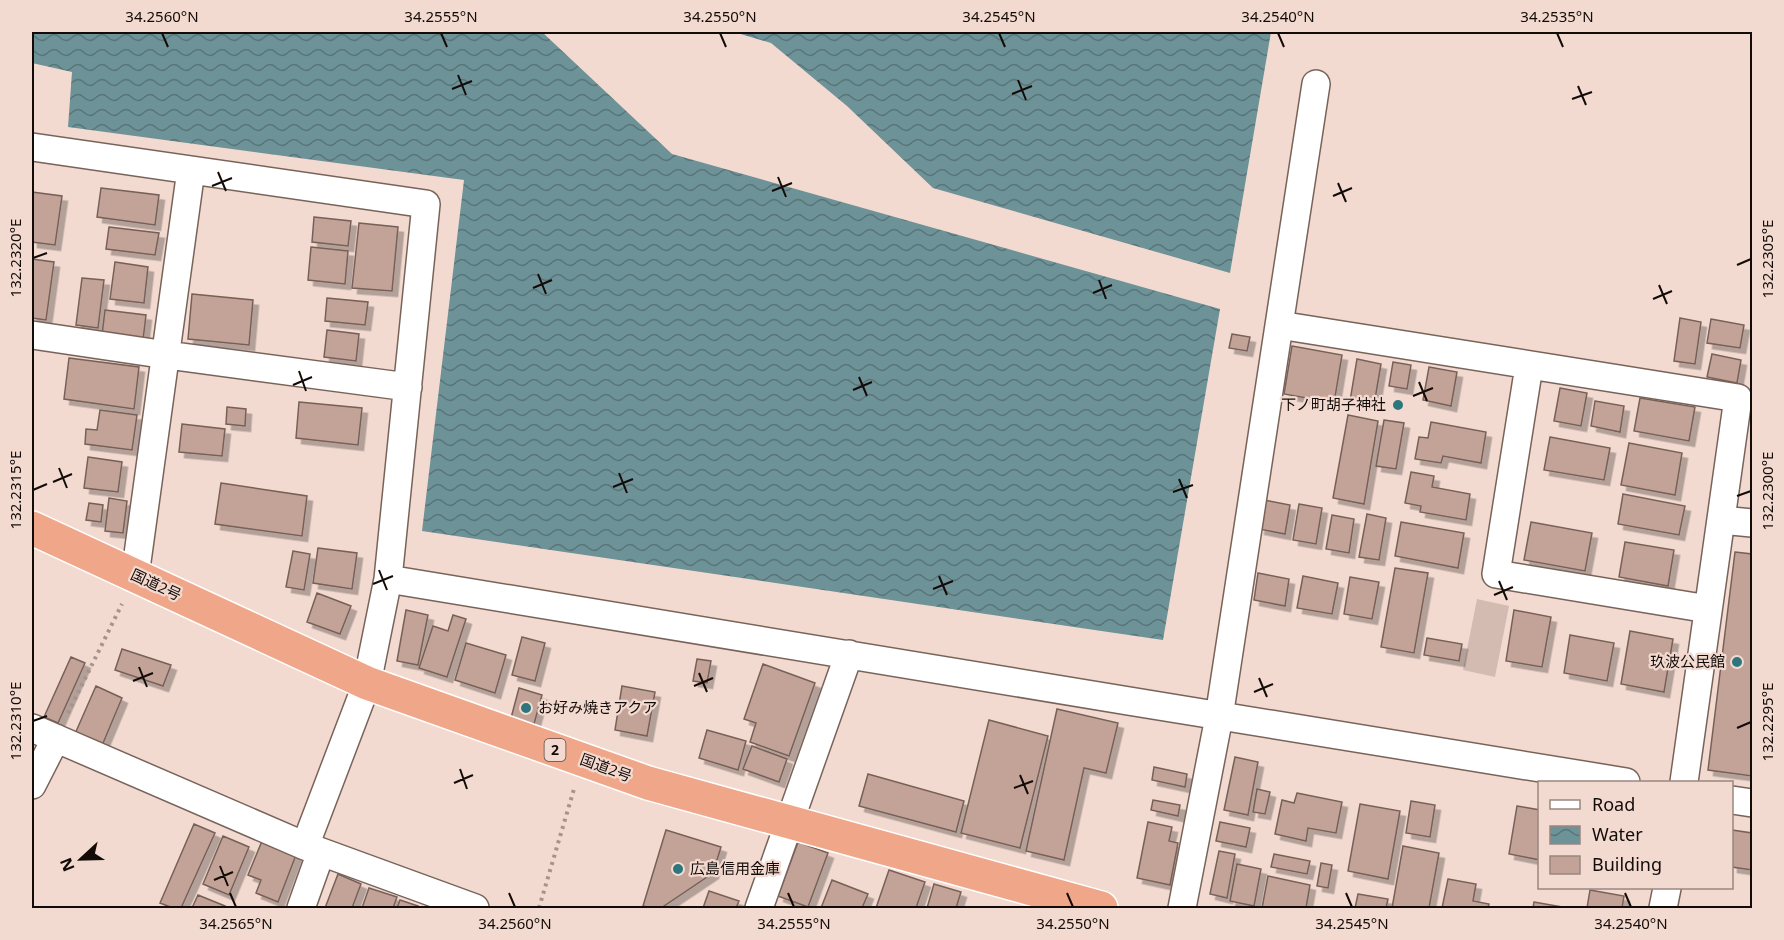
<svg xmlns="http://www.w3.org/2000/svg" width="1784" height="940" viewBox="0 0 1784 940" font-family="'Noto Sans','Noto Sans JP',sans-serif">
  <defs>
    <pattern id="water-waves" width="16" height="10" patternUnits="userSpaceOnUse" patternTransform="scale(1.5)"><rect width="16" height="10" fill="#6d9297"/><path d="M0 5q4-4 8 0t8 0" fill="none" stroke="#587579"/></pattern>
    <filter id="shadow"><feDropShadow dx="5.5" dy="5.5" stdDeviation="0" flood-color="#0004"/></filter>
  </defs>
  <rect width="100%" height="100%" fill="#f3dad0"/>
  <path fill="#d4bbb2" d="M1477,599l32,7 -14,71 -32,-7z"/>
  <path fill="url(#water-waves)" d="M32,32h510l130,122 548,155 -57,331 -741,-109 42,-351 -396,-53 4,-55 -40,-9z
    M734,32h537l-41,241 -297,-85 -86,-82 -76,-63z"/>
  <path fill="#c3a397" stroke="#776159" stroke-width="1.5" filter="url(#shadow)" d="M101,188l58,7 -4,30 -58,-8z
    M32,192l30,4 -7,49 -23,-3z
    M314,217l37,4 -3,25 -36,-4z
    M359,223l39,4 -6,64 -40,-3z
    M109,227l50,6 -4,22 -49,-6z
    M311,247l37,4 -3,33 -37,-4z
    M32,259l22,3 -8,58 -14,-2z
    M115,262l33,5 -4,36 -34,-4z
    M82,278l22,2 -6,48 -22,-3z
    M192,294l61,6 -4,45 -61,-6z
    M327,298l41,4 -3,23 -40,-4z
    M105,310l41,5 -3,25 -41,-5z
    M1680,318l21,4 -6,42 -21,-3z
    M1711,319l33,6 -4,23 -33,-5z
    M327,330l32,4 -3,27 -32,-4z
    M1232,334l18,3 -3,14 -18,-3z
    M1292,346l50,9 -8,48 -50,-9z
    M1712,354l29,6 -4,23 -30,-6z
    M69,358l70,9 -5,42 -70,-10z
    M1357,359l24,5 -7,41 -24,-4z
    M1393,362l18,3 -4,24 -18,-3z
    M1429,367l28,5 -6,34 -28,-6z
    M1560,388l27,5 -6,33 -27,-5z
    M1640,398l55,9 -6,34 -55,-10z
    M1595,401l29,5 -4,26 -29,-6z
    M299,402l63,6 -4,37 -62,-7z
    M227,407l19,2 -1,17 -19,-2z
    M100,410l37,5 -5,35 -47,-6 1,-15 11,1z
    M1348,415l30,6 -14,83 -31,-6z
    M1384,420l20,3 -8,46 -20,-3z
    M1431,422l55,10 -5,31 -38,-7 -2,7 -26,-4 4,-22 9,1z
    M182,424l43,5 -3,27 -43,-4z
    M1550,437l60,11 -6,32 -60,-10z
    M1629,443l53,10 -7,42 -54,-10z
    M88,457l34,5 -4,30 -34,-4z
    M1411,472l23,4 -2,11 38,7 -4,26 -46,-8 1,-6 -16,-3z
    M221,483l86,13 -5,40 -87,-12z
    M1623,494l62,12 -6,29 -61,-11z
    M109,498l18,3 -4,32 -18,-2z
    M1264,500l26,5 -5,29 -26,-5z
    M89,503l14,2 -2,17 -15,-2z
    M1299,504l23,4 -6,36 -23,-4z
    M1367,514l19,4 -7,42 -20,-3z
    M1332,515l22,4 -5,34 -23,-4z
    M1401,522l63,11 -6,35 -63,-12z
    M1531,522l61,11 -7,38 -61,-11z
    M1625,542l49,8 -6,36 -49,-9z
    M318,548l39,5 -5,36 -39,-6z
    M293,551l17,3 -6,36 -18,-3z
    M1735,552l17,2v222l-44,-6z
    M1395,568l33,5 -14,80 -33,-6z
    M1258,573l31,6 -4,27 -31,-6z
    M1303,576l35,7 -6,31 -35,-6z
    M1350,577l29,5 -7,37 -28,-5z
    M317,593l34,13 -11,28 -33,-12z
    M406,610l22,5 -10,50 -21,-4z
    M1514,610l37,7 -9,50 -36,-6z
    M453,615l13,4 -19,58 -28,-9 14,-42 15,5z
    M1630,631l43,8 -9,53 -43,-8z
    M1570,635l44,8 -7,38 -43,-8z
    M522,637l23,6 -10,38 -23,-6z
    M1427,638l35,6 -3,17 -35,-6z
    M466,643l40,12 -11,38 -40,-13z
    M122,649l49,16 -8,21 -48,-16z
    M71,657l14,6 -27,60 -14,-6z
    M697,659l14,2 -4,22 -14,-2z
    M763,664l52,19 -26,73 -39,-14 6,-19 -12,-4z
    M96,686l26,12 -21,50 -27,-12z
    M622,686l33,6 -8,44 -32,-6z
    M519,688l23,7 -8,29 -23,-6z
    M1057,709l61,14 -12,50 -22,-5 -20,92 -38,-9z
    M989,720l59,16 -28,112 -59,-15z
    M707,730l39,11 -8,29 -39,-12z
    M752,746l35,13 -8,23 -36,-13z
    M1235,757l23,5 -10,53 -24,-5z
    M1154,767l33,7 -2,13 -33,-7z
    M868,774l96,27 -8,31 -97,-26z
    M1257,789l13,3 -5,22 -12,-2z
    M1297,793l45,9 -6,31 -28,-5 -2,13 -31,-7 7,-34 12,3z
    M1153,800l27,5 -2,11 -27,-6z
    M1411,801l24,4 -5,32 -24,-4z
    M1360,804l40,7 -12,68 -40,-8z
    M1517,806l23,4v50l-31,-6z
    M1148,822l24,5 -3,14 9,2 -8,42 -33,-7z
    M1220,822l30,6 -4,19 -30,-6z
    M194,824l21,9 -34,75h-8l-13,-5z
    M666,830l55,17 -8,26 -52,35h-10l-8,-2z
    M1732,830l20,3v37l-20,-3z
    M223,836l26,11 -20,48 -26,-11z
    M262,841l34,14 -18,47 -22,-9 5,-13 -13,-5z
    M798,842l30,11 -20,54 -30,-11z
    M1403,846l36,7 -10,55h-37z
    M1219,851l16,3 -8,44 -17,-4z
    M1274,854l36,7 -3,13 -36,-7z
    M1321,863l11,2 -4,23 -11,-2z
    M1237,864l24,5 -7,37 -24,-5z
    M889,870l36,12 -9,26h-40z
    M338,874l23,10 -9,24h-27z
    M1268,876l42,9 -4,23h-44z
    M1448,879l28,5 -3,17 16,3 -1,4h-46z
    M832,880l36,14 -6,14h-41z
    M934,884l27,8 -5,16h-29z
    M369,888l28,9 -4,11h-31z
    M1590,890l34,6 -2,12h-35z
    M709,891l30,10 -3,7h-33z
    M1358,894l30,5 -2,9h-31z
    M198,895l27,11 -1,2h-32z
    M400,900l18,6 -1,2h-20z
    M1534,902l34,6h-35z"/>
  <g fill="none" stroke-linecap="round" stroke-linejoin="round">
    <defs>
      <path id="minor" d="M32,147l394,57 -38,375 -21,104 -62,163
        M1279,325l459,73 -54,384
        M32,335l135,20 241,32
        M1529,366l-33,208 212,35
        M1721,520l31,3
        M135,576l56,-406
        M388,579c413,67 825,137 1238,203
        M32,728l273,118 170,62
        M32,785l24,-47
        M1732,800l20,3
        M301,908l20,-56
        M759,908l90,-254
        M1182,908l37,-191 97,-633
        M1663,908l4,-20"/>
      <path id="trunk" d="M32,528l335,155 281,100 453,125"/>
    </defs>
    <use href="#minor" stroke="#78635a" stroke-width="30"/>
    <use href="#trunk" stroke="#fff" stroke-width="36"/>
    <path stroke="#a6938b" stroke-width="4" stroke-dasharray="3 4.5" stroke-linecap="butt" d="M68,713l54,-109
      M539,908l35,-119"/>
    <use href="#minor" stroke="#fff" stroke-width="27"/>
    <use href="#trunk" stroke="#f0a688" stroke-width="33"/>
  </g>
  <path fill="none" stroke="#130b08" stroke-width="2" d="M162,33l6,14M441,33l6,14M720,33l6,14M999,33l6,14M1278,33l6,14M1557,33l6,14M458,75l8,20M1018,80l8,20M1578,86l8,19M452,89l20,-8M1012,94l20,-8M1572,99l20,-7M218,172l8,19M778,177l8,20M1338,183l8,19M212,186l20,-8M772,191l20,-8M1333,196l19,-8M33,258l14,-5M1737,265l14,-6M538,274l8,20M1099,280l7,19M1659,285l8,19M533,288l19,-8M1093,293l19,-8M1653,299l19,-8M299,371l7,20M859,377l8,19M1419,382l8,19M293,385l19,-8M853,390l19,-8M1413,396l20,-8M59,468l8,20M619,473l8,20M1179,479l8,19M53,482l19,-8M613,487l20,-8M33,490l14,-6M1173,492l20,-7M1737,496l14,-5M379,570l8,20M939,576l8,19M1499,581l8,19M373,584l20,-8M933,589l20,-8M1494,595l19,-8M139,667l8,20M699,673l8,19M1259,678l8,19M133,681l20,-8M694,686l19,-8M1254,692l19,-8M33,721l14,-5M1737,728l14,-6M460,769l7,20M1020,775l8,19M454,783l19,-8M1014,788l19,-7M220,866l8,20M214,880l19,-8M230,893l6,14M509,893l6,14M788,893l6,14M1067,893l6,14M1346,893l6,14M1625,893l6,14"/>
  <g fill="#2d767d" stroke="#f3dad0" stroke-width="2">
    <circle cx="1398" cy="405" r="6"/>
    <circle cx="1737" cy="662" r="6"/>
    <circle cx="526" cy="708" r="6"/>
    <circle cx="678" cy="869" r="6"/>
  </g>
  <g text-anchor="middle" stroke-width="4.5" stroke-linejoin="round" paint-order="stroke">
    <rect fill="#f3dad0" stroke="#564944" stroke-width="1.5" x="544.5" y="739" width="21" height="22" rx="4.5"/>
    <g font-size="14" font-weight="bold" fill="#130b08">
      <text x="555" y="755">2</text>
    </g>
    <g font-size="15" fill="#130b08" stroke="#f3dad0" text-anchor="end">
      <text x="1386" y="410">下ノ町胡子神社</text>
      <text x="1725" y="667">玖波公民館</text>
      <text x="538" y="713" text-anchor="start">お好み焼きアクア</text>
      <text x="690" y="874" text-anchor="start">広島信用金庫</text>
    </g>
    <g font-size="15" fill="#130b08" stroke="#f3dad0">
      <text transform="translate(156 585) rotate(25)" y="5">国道2号</text>
      <text transform="translate(606 768) rotate(20)" y="5">国道2号</text>
    </g>
  </g>
  <rect width="1784" height="940" fill="none" stroke="#f3dad0" stroke-width="66"/>
  <rect x="1538" y="781" width="195" height="108" fill="#f3dad0" stroke="#998780" stroke-width="1.5"/>
  <rect x="1550" y="800" width="30" height="9" fill="#ffffff" stroke="#998780" stroke-width="1.5"/>
  <text x="1592" y="811" font-size="18" fill="#130b08">Road</text>
  <rect x="1550" y="826" width="30" height="18" fill="url(#water-waves)" stroke="#998780" stroke-width="1.5"/>
  <text x="1592" y="841" font-size="18" fill="#130b08">Water</text>
  <rect x="1550" y="856" width="30" height="18" fill="#c3a397" stroke="#998780" stroke-width="1.5"/>
  <text x="1592" y="871" font-size="18" fill="#130b08">Building</text>
  <g transform="translate(81 859) rotate(248)" stroke="#f3dad0" stroke-width="4.5" paint-order="stroke">
  <path d="M0-4.5L10 22L0 15L-10 22Z" fill="#130b08"/>
  <text y="-9" font-size="16" font-weight="bold" text-anchor="middle" fill="#130b08">N</text>
  </g>
  <rect x="33" y="33" width="1718" height="874" fill="none" stroke="#130b08" stroke-width="2"/>
  <g font-size="15" text-anchor="middle" fill="#130b08">
    <text x="162" y="22">34.2560°N</text>
    <text x="441" y="22">34.2555°N</text>
    <text x="720" y="22">34.2550°N</text>
    <text x="999" y="22">34.2545°N</text>
    <text x="1278" y="22">34.2540°N</text>
    <text x="1557" y="22">34.2535°N</text>
    <text transform="translate(16 258) rotate(-90)" y="5">132.2320°E</text>
    <text transform="translate(1768 259) rotate(-90)" y="5">132.2305°E</text>
    <text transform="translate(16 490) rotate(-90)" y="5">132.2315°E</text>
    <text transform="translate(1768 491) rotate(-90)" y="5">132.2300°E</text>
    <text transform="translate(16 721) rotate(-90)" y="5">132.2310°E</text>
    <text transform="translate(1768 722) rotate(-90)" y="5">132.2295°E</text>
    <text x="236" y="929">34.2565°N</text>
    <text x="515" y="929">34.2560°N</text>
    <text x="794" y="929">34.2555°N</text>
    <text x="1073" y="929">34.2550°N</text>
    <text x="1352" y="929">34.2545°N</text>
    <text x="1631" y="929">34.2540°N</text>
  </g>
</svg>
